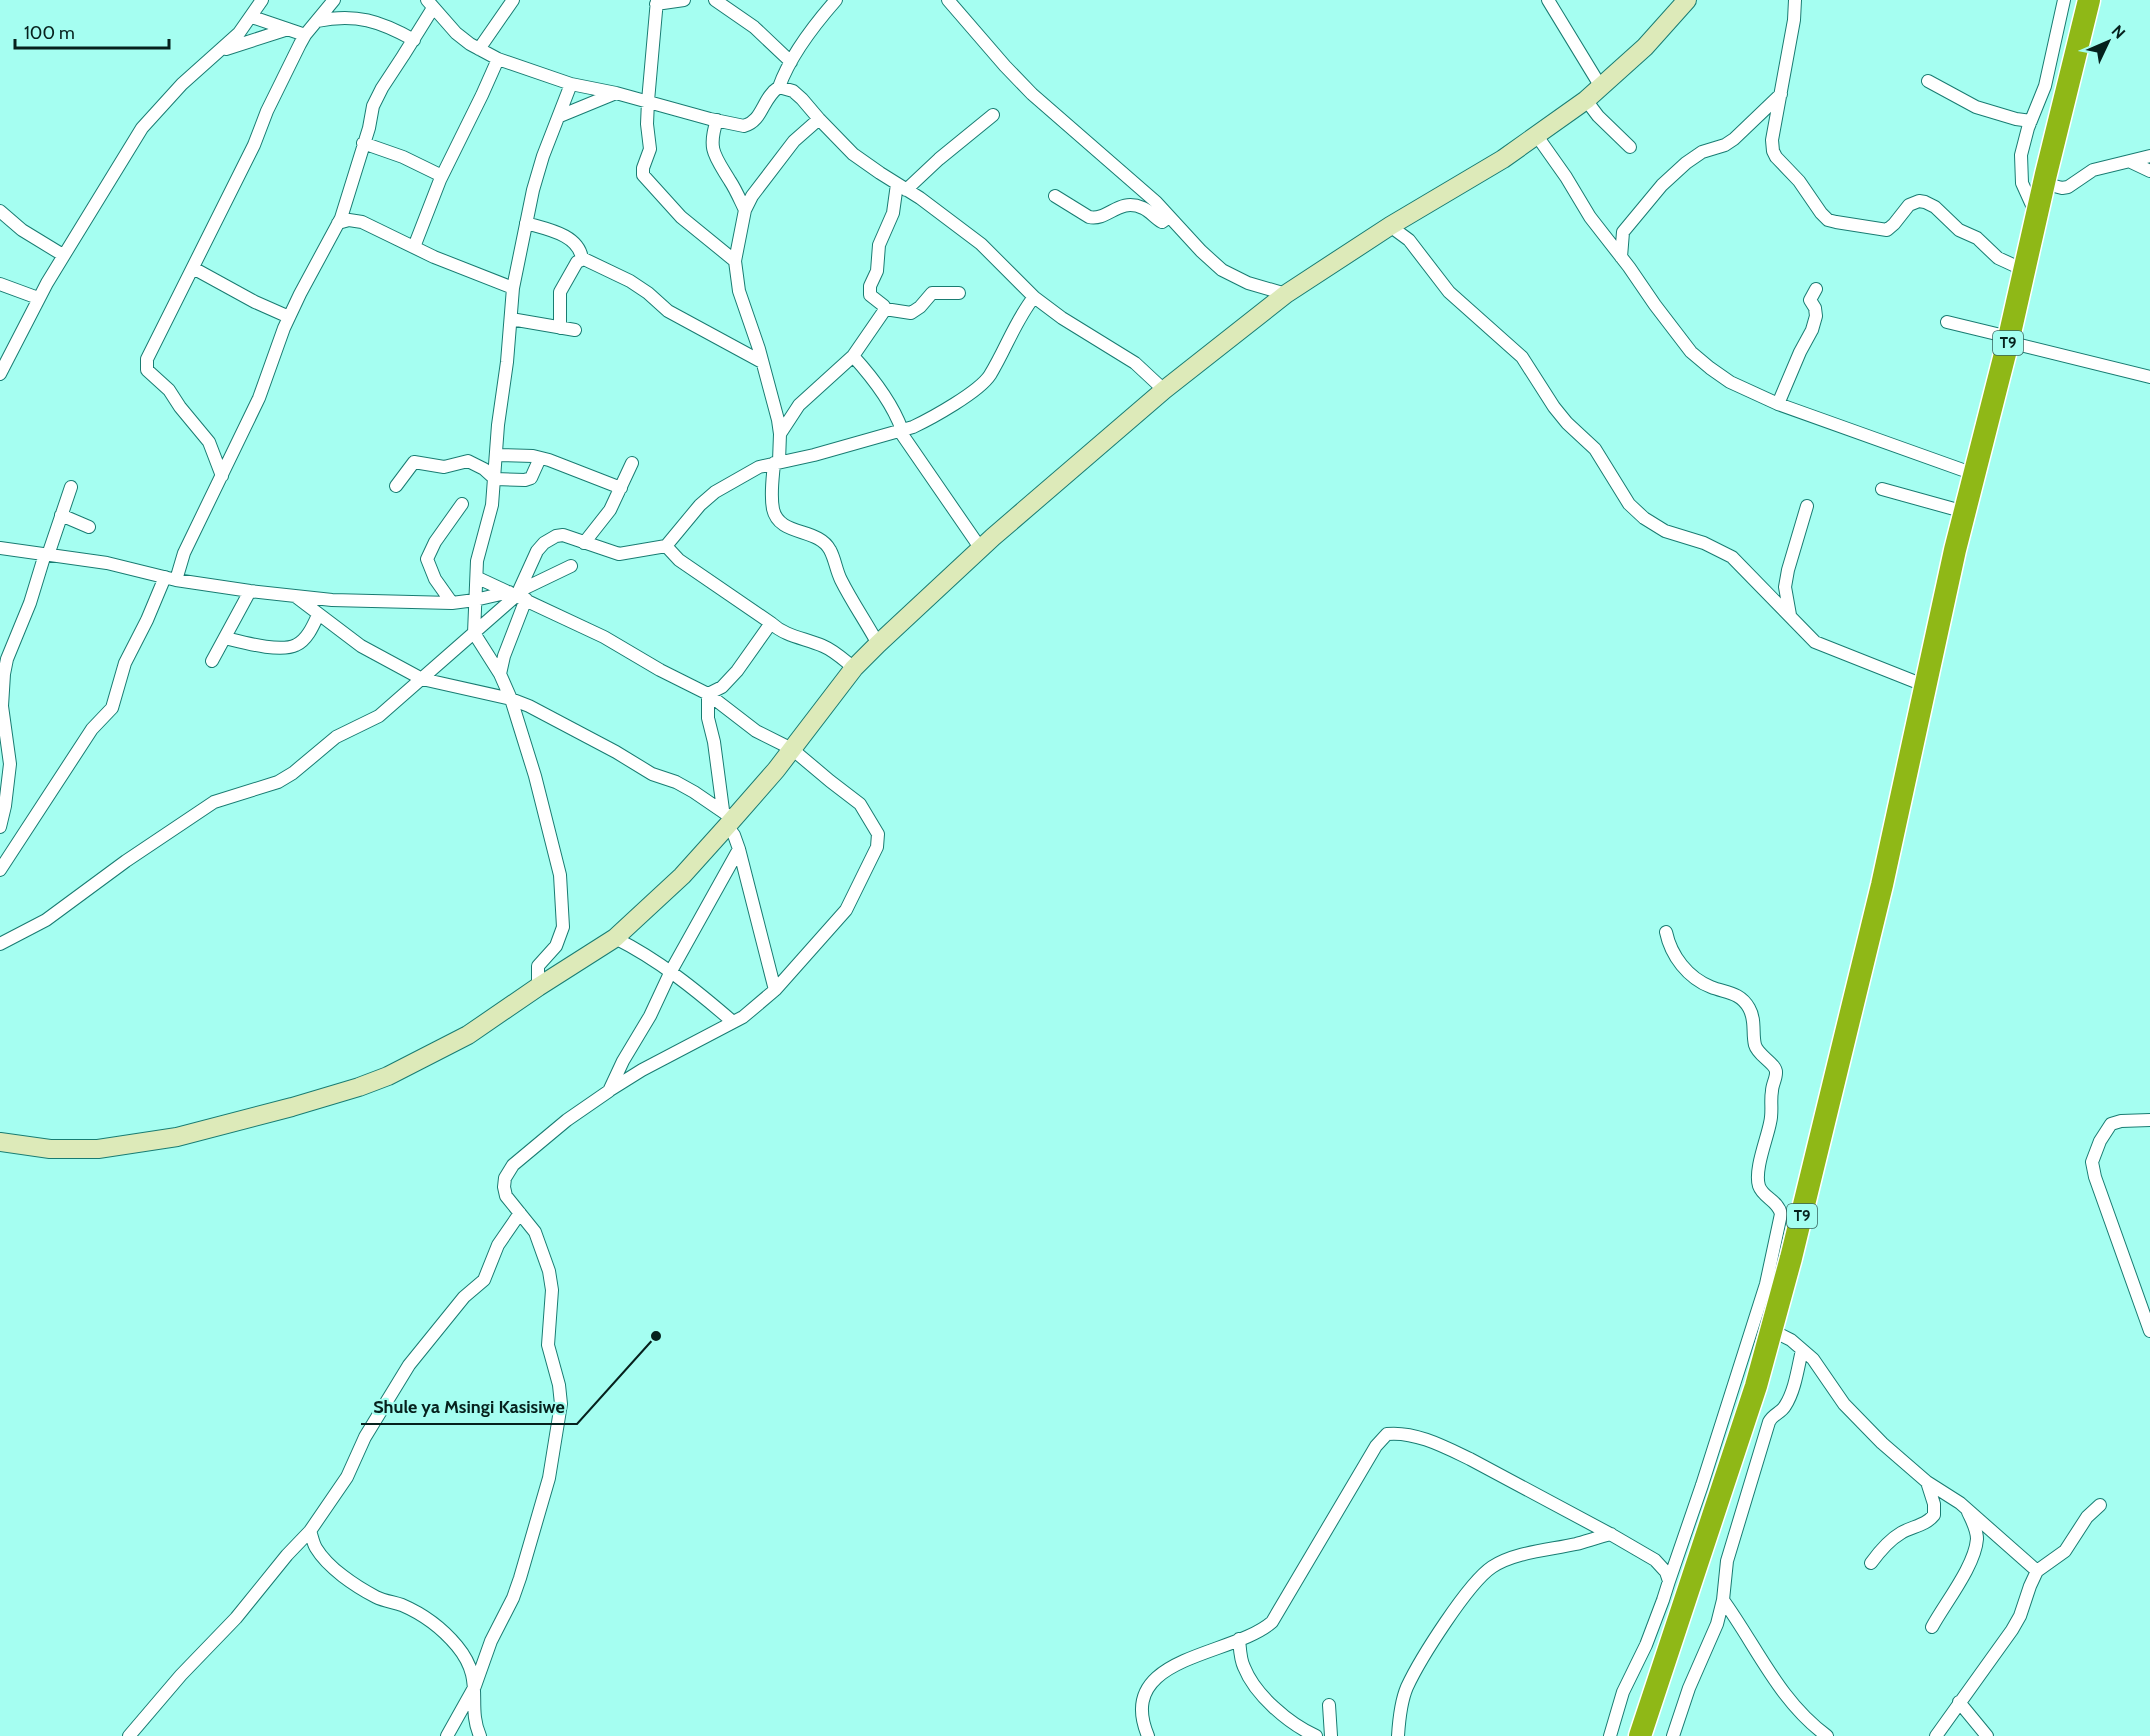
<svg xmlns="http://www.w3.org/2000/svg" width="2150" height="1736" viewBox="0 0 2150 1736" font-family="Cabin,sans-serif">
  <rect width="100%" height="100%" fill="#a5fef1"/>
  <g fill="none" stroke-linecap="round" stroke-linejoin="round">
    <defs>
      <path id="street" d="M427,0l29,33 14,11 28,15 73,25 45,9 94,26 34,7c19,-5 18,-28 35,-39l14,4 9,8 17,20 34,35 27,19 40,25 61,46 53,53 28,21 73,45 29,27
        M657,0l-9,101 -1,23 3,25 -7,19v7l38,42 54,44
        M715,0l39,27 37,35
        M948,0l57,66 27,28 124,108 45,49 21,19 26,13 38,11
        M1548,0l53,87
        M1795,0l-1,20 -22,120 1,11 3,6 23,24 22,32 7,7 8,2 51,8 7,-6 15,-19 10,-4 6,1 10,5 24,23 18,8 21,20 26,12
        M656,4l28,-4
        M252,17l53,18
        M317,21c39,-8 63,0 97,19
        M226,49l62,-20
        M479,49l34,-49
        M1928,81l48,26 40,12 15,2
        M779,87c11,-31 35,-62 57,-87
        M1586,100l12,16 32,31
        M560,116l56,-23
        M717,120c-10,30 -2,36 13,61 6,9 10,19 15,29
        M1537,136l29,41 24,40 39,50 26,38 36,47 19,16 20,14 48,22 196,70
        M363,143l40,14 39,19
        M2131,162l19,9
        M2043,183l19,5 6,-1 25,-17 57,-14
        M906,190l33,-31 54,-44
        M1055,196l34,21c20,4 29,-20 54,-9 7,3 12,10 19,14l7,-5
        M0,211l22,19 41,25
        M2036,214l-14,-31 -1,-28 7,-27 17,-42 19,-86
        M338,223l11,-3 13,2 72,35 79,31
        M526,223c20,6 53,11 56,36
        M1390,226l19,14 40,52 73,65 32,50 13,16 28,26 34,55 15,14 21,13 39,12 28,14 83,85 111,44
        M414,247l26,-67 42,-85 16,-36
        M1621,257l2,-25 39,-47 24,-22 16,-11 23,-7 9,-6 47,-45
        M193,268l62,34 34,15
        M0,284l38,14
        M885,309l26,4 9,-6 12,-14h27
        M511,319l64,11
        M1947,322l62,15
        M560,328v-36l17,-30 7,-3 46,22 18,12 20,18 94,51
        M2008,342l142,35
        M853,356c20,22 39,46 49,74
        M0,374l47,-91 95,-155 40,-44 57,-51 23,-33
        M1778,404l22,-52 12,-22 4,-14 -1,-8 -5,-8 6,-11
        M899,430l82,119
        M780,434l19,-29 54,-49 31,-45v-5l-14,-11v-9l7,-15 2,-26 14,-32 4,-29
        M497,455l36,1 16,4 72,28
        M779,461l1,-27 -2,-14 -19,-71 -20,-58 -4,-30 10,-51 7,-14 42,-55 25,-22
        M774,463c-1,14 -4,31 -1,46 6,28 45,18 57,41 5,9 6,20 11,30 11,22 25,42 37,64
        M222,476l-13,-34 -29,-35 -11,-17 -22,-20v-11l107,-214 13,-34 33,-67 5,-9 29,-35
        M396,486l18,-24 30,5 24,-6 16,8 11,10 30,1 6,-2 9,-20
        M1882,489l83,23
        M61,515l28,12
        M584,543l26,-33 22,-47
        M666,546l13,14 92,63c15,14 34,15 52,23 12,5 22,15 31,22
        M0,548l107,15 69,17 74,11 82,9 120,3 23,-3 34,-8
        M48,555l23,-68
        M478,578l126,59 56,33 48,24 48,37 36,18 38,32 30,23 18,30 -1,13 -31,63 -71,80 -32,27 -101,53 -32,20
        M176,580l8,-27 75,-155 25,-70 16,-34 41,-76 28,-90 4,-22 9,-18 21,-32 30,-48
        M519,591l52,-25
        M295,596l66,50 61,33 89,20 18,7 87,46 36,22 24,8 18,10 38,26
        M526,599l-22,57 -4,18 11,25 24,77 25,99 3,52 -7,19 -18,20v21
        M452,603l-17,-24 -8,-20 8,-17 27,-38
        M1790,615l-5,-28 3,-17 19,-64
        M225,638c17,4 55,15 71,7 11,-5 17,-19 22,-30
        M212,661l38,-70
        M500,674l-26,-41 3,-72 15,-56 6,-80 9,-63 6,-74 20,-98 10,-34 28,-72
        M723,810l-9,-68 -6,-24v-24l14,-7 15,-16 34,-48
        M727,826l7,9 5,14 36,141
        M0,827l5,-21 5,-42 -8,-58 2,-32 3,-15 23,-56 15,-49
        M0,870l92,-141 20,-21 13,-45 22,-43 18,-43
        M1666,932c5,24 22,46 45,55 15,6 29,5 38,21 7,12 3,25 6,37 3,11 22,19 21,28 0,6 -4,12 -4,18 -2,10 1,21 -2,32 -3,16 -16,47 -11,63 4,12 19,14 22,28l-15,70 -64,201 -33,96
        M615,938c44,22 81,52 118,84
        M0,944l46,-24 80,-59 88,-59 64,-20 15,-9 43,-36 43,-21 138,-121 20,-44 7,-8 12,-7 7,-1 56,19 47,-8 34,-41 15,-13 44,-25 55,-12 99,-28c19,-9 66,-35 77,-52 16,-26 25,-54 44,-78
        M2150,1120l-29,1 -10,3 -11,17 -8,21 3,15 55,154
        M1771,1330l20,10 22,19 31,45 38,39 45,39 33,21 77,68
        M310,1531c2,5 3,12 6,17 12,20 39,38 60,49 8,4 17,5 26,8 21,9 40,23 55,41 29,35 9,58 23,90
        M1871,1563c8,-11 18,-23 30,-30 12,-7 24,-7 33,-18v-11l-7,-22
        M1723,1600c34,47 56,101 104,136
        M1932,1627c13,-24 43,-61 45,-88 0,-10 -5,-18 -9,-27
        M1239,1639c1,9 1,20 5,28 11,28 45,57 72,69
        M1959,1702l28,34
        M1329,1705l2,31
        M129,1736l52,-61 55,-57 51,-63 23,-24 37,-54 18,-40 44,-72 55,-68 20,-17 14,-35 22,-32
        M447,1736l28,-50 16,-45 22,-43 7,-20 29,-100 12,-74 -2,-19 -11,-40 4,-55 -3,-19 -14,-39 -29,-36 -2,-9 1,-9 8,-13 54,-45 42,-29 14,-30 27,-45 21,-45 68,-122
        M1148,1736c-34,-81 84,-79 124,-114l104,-176 11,-12c28,-3 58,13 83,25l142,76 43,25 11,12 3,9 -6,19 -17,45 -23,47 -13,44
        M1398,1736c1,-16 3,-35 9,-49 13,-28 61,-104 85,-120 23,-15 57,-17 84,-23 11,-3 23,-7 35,-10
        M1673,1736l16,-48 28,-64 6,-24 4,-39 42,-139c4,-8 12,-9 16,-16 10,-15 13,-39 17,-56
        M1936,1736l76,-106 8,-14 10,-30 7,-15 28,-20 22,-34 13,-12"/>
      <path id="secondary" d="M0,1142l50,7h48l79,-12 115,-30 67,-20 29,-11 80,-41 70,-48 77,-49 67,-62 45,-50 49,-56 78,-102 24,-24 115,-107 171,-147 122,-96 104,-68 113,-67 83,-59 59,-53 42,-47"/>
      <path id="highway" d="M1640,1736l116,-350 35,-128 91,-373 73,-335 53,-208 38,-168 43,-174"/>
    </defs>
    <use href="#street" stroke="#197c72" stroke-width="14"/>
    <use href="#secondary" stroke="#197c72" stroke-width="20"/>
    <use href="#highway" stroke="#fff" stroke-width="25"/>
    <use href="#street" stroke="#fff" stroke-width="12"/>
    <use href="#secondary" stroke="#ddeab9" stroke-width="18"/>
    <use href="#highway" stroke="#8fb817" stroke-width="22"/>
  </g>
  <g text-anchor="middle" stroke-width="4.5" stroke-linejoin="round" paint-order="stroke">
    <g fill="#a5fef1" stroke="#36635d" stroke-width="1.5">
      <rect x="1993" y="331" width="30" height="24" rx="4.5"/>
      <rect x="1787" y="1204" width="30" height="24" rx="4.5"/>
    </g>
    <g font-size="15" font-weight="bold" fill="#06211d">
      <text x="2008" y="348">T9</text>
      <text x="1802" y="1221">T9</text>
    </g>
  </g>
  <path fill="none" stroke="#06211d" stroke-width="2" d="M656 1336L577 1424H361"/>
  <circle fill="#06211d" stroke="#a5fef1" stroke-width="2" cx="656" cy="1336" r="6"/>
  <g font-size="18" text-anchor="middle" font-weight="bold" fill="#06211d" stroke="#a5fef1" stroke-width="4.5" stroke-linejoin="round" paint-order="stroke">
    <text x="469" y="1413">Shule ya Msingi Kasisiwe</text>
  </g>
  <g transform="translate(2108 42) rotate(46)" stroke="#a5fef1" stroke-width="4.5" paint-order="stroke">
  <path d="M0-4.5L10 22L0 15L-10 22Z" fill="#06211d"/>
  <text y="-9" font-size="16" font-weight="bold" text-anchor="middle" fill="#06211d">N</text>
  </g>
  <path d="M15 39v9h154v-9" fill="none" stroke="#06211d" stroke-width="3"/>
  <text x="24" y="39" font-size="18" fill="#06211d" stroke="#a5fef1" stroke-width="4.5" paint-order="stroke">100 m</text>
</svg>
